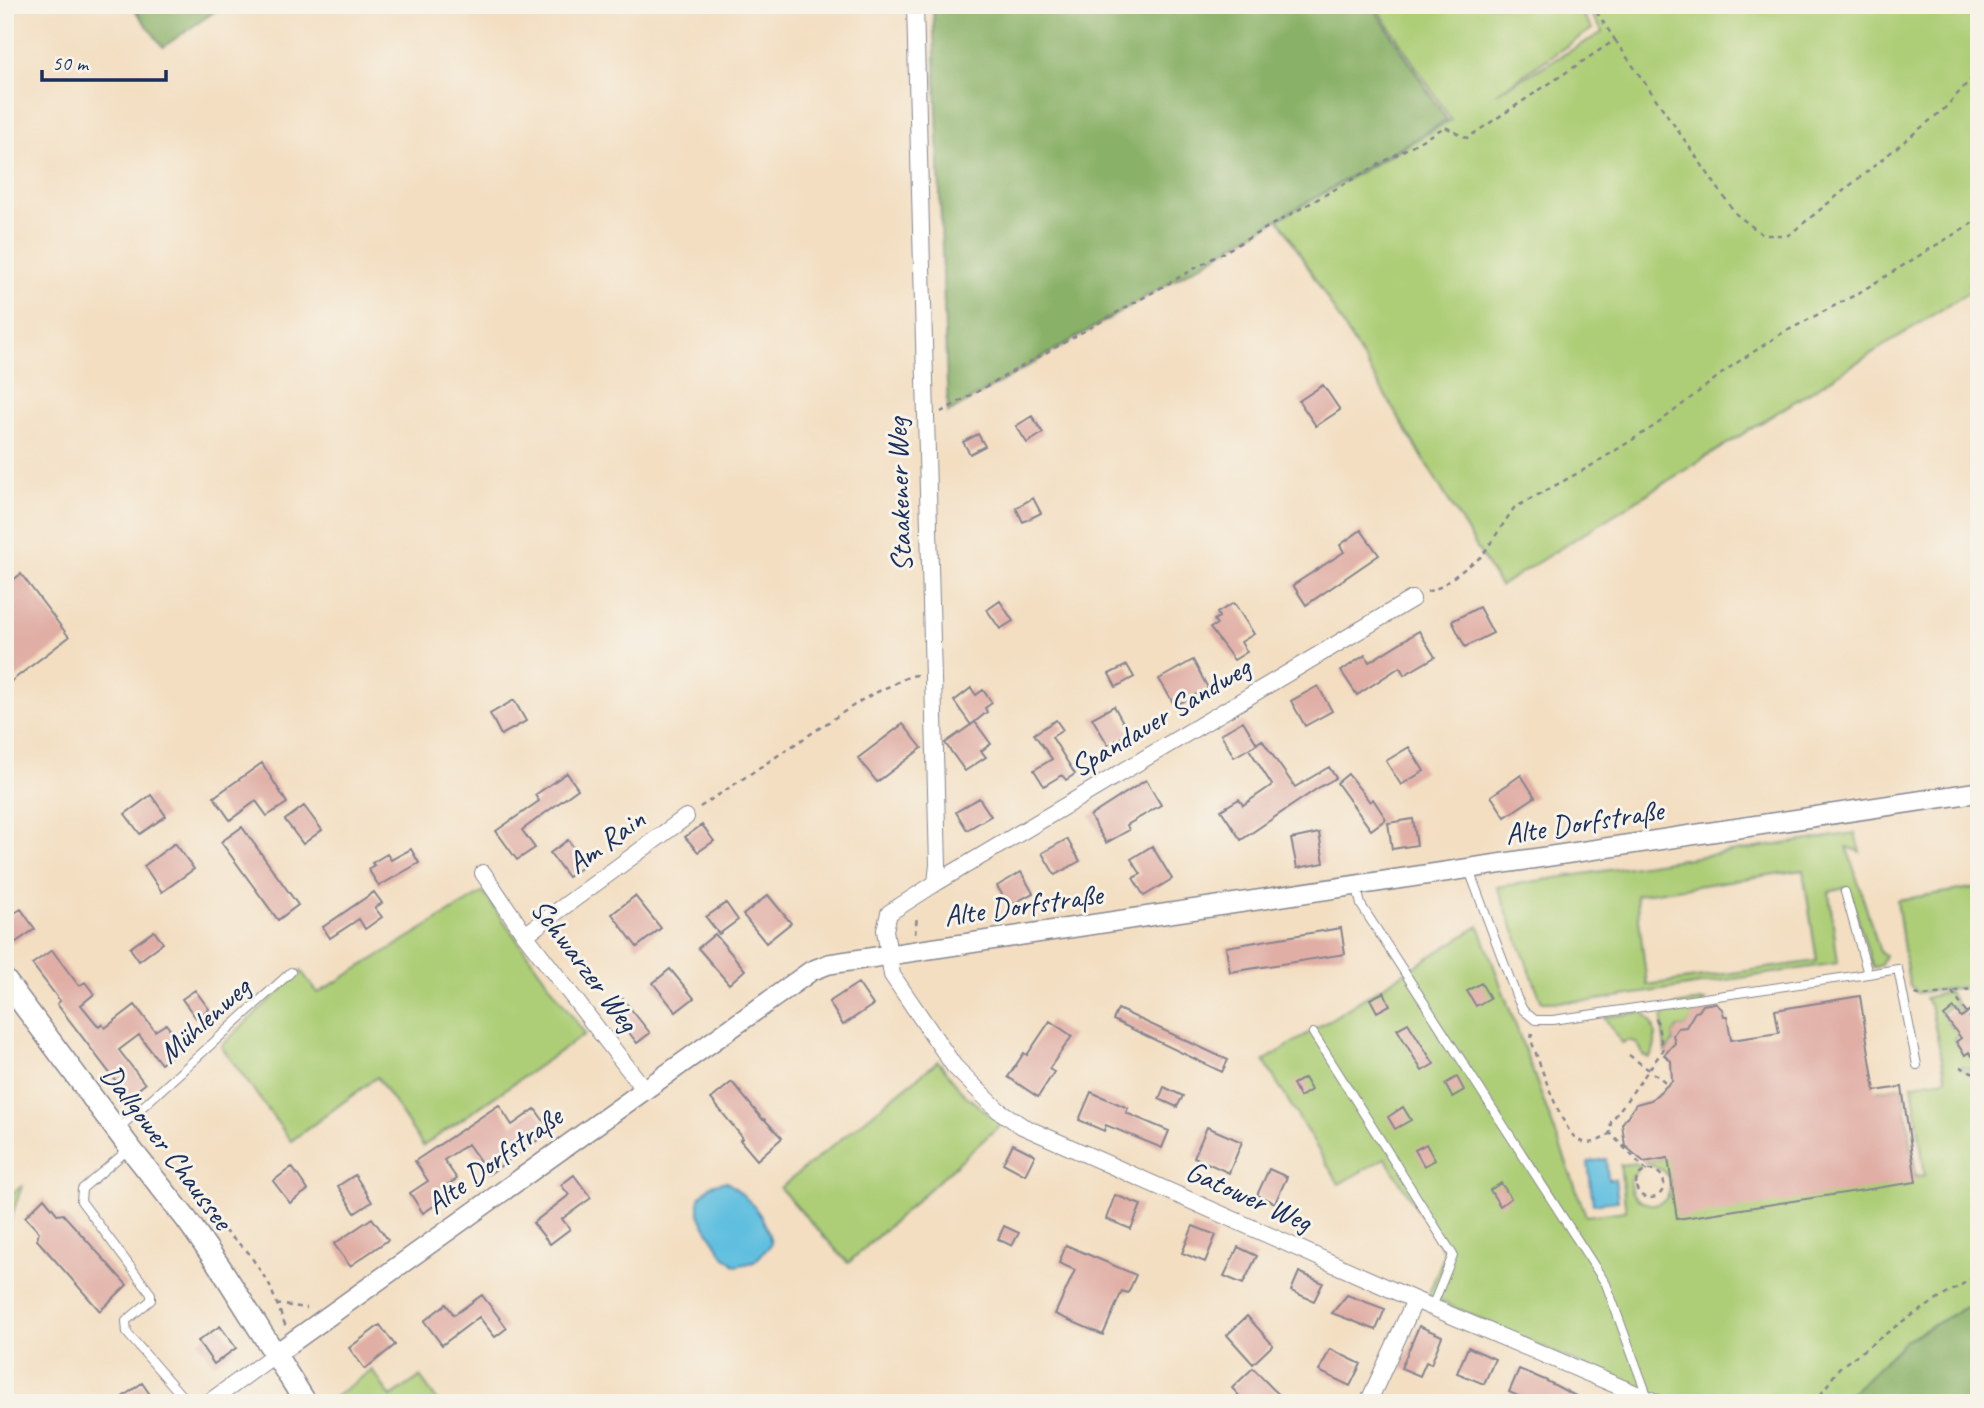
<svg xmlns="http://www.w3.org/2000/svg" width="1984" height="1408" viewBox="0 0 1984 1408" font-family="Caveat,sans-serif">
  <rect width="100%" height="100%" fill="#f7f3e8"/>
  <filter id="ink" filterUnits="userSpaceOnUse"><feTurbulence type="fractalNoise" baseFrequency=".0143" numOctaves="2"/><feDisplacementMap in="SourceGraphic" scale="14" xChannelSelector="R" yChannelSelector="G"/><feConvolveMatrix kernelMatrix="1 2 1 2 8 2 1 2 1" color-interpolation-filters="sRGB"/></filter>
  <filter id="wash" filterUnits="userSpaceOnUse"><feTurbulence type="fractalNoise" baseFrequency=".00686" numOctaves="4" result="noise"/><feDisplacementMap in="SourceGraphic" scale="28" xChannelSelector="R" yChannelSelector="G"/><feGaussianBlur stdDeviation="1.57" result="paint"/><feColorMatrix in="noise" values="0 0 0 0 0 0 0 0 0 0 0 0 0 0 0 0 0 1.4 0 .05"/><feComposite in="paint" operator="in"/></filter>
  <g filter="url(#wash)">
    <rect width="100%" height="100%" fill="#f3dec1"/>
    <path fill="#adce77" stroke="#647e6a" stroke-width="2" fill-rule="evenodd" d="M1375,5h201l16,24 -97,65 108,-62 -18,-27h394v281l-479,300 -221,-367 172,-99z
      M1855,833l5,19 -13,-5 33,105 5,3 -4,10 -8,3 -25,-81 -19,5 9,71 -248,38 -48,1 -45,-115zM1803,870l14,91 -170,24 -11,-90z
      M1979,887v98l-62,8 -8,-9 -12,-84z
      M483,892l102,142 -162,112 -46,-69 -86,64 -70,-95 80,-75 17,22z
      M1479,926l107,290 40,-5 -6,-46 15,-2 5,3c-3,4 -7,10 -9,14 -7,25 39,36 39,6 0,-5 -2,-12 -6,-15 -6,-4 -14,-5 -20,-9l17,-3 52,-43 189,-29 14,89 9,-1 -13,-91 34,-5 -16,-75 -5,-6 23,-6 15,21 -3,3 -8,-11 -11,8 12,15 14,-9 -3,12 -10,8 11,16 14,-10 -4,13 4,6v9l-17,-7 -1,3 18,8v229l-13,1 -60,33 -65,63h-173l-240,-107 17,-43 -60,-95 -46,26 -75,-123z
      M1705,1001l-19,26 -9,1 -4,7 1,6 -9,11c0,-10 -3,-20 -3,-30 1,-20 29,-19 43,-21z
      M1642,1012c15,10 17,33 7,46l-6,-3c-3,-9 -6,-13 -15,-15l-6,3 -18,-26z
      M938,1061l26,33 37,30 -153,139 -68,-75z
      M22,1186l-17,50v-38z
      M372,1370l19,27 29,-20 19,26h-113z"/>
    <path fill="#8ab168" stroke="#527063" stroke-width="2" d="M131,5h93l-61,42z
      M933,5h439l75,115 -499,293z
      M1979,1306v97h-138l65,-63 60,-33z"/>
    <path fill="#61bfdf" stroke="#3e779e" stroke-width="2" d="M1606,1159l2,20h7l3,22 -25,3 -5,-42z
      M726,1181c21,15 42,37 45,64l-17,17 -18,4 -12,-10 -22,-35 -3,-7v-16l12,-13z"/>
    <g id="blocks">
      <path fill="#e0aea5" d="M1323,385l17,25 -24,16 -17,-25z
        M1032,416l11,17 -16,10 -11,-17z
        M978,434l7,12 -15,8 -7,-12z
        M1033,498l8,15 -18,9 -7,-14z
        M1361,530l18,25 -73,50 -13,-20 51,-33 -4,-7z
        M21,574l48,63 -64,49v-100z
        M1000,601l13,20 -13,8 -13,-19z
        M1234,603l20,31 -13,8 6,10 -13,8 -24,-32 7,-4 -3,-4 5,-3 -2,-4z
        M1479,607l14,26 -28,14 -13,-26z
        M1419,631l16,26 -31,18 -4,-8 -43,28 -16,-24 24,-16 4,7z
        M1193,660l15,28 -33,18 -16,-27z
        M1127,665l7,12 -18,10 -7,-13z
        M1318,686l14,25 -27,15 -14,-25z
        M971,688l5,7 7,-5 9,13 -7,5 2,4 -16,13 -17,-24z
        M514,700l12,21 -25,14 -11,-21z
        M1114,706l15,27 -21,12 -16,-27z
        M1056,720l7,10 -11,7 23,37 -9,6 -4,-5 -18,11 -10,-16 18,-11 -18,-25z
        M1243,721l14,23 -23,13 -13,-23z
        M975,722l16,22 -10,7 5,6 -21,14 -20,-28z
        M903,724l19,24 -45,34 -19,-24z
        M1262,740l33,47 34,-20 7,11 -18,10 -77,52 -20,-30 18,-11 4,6 29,-20 -23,-36z
        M1409,747l15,24 -23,14 -15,-24z
        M262,763l25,40 -20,13 -11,-15 -26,19 -16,-23z
        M567,773l11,16 -56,41 13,18 -18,12 -21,-29 43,-30 -4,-6z
        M1348,774l22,28 3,-3 13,20 -15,11 -34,-47z
        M1521,775l14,22 -30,20 -14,-21z
        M1146,780l15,25 -34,20 2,5 -23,13 -16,-27z
        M151,795l15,21 -26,18 -15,-20z
        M979,798l12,18 -24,14 -11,-18z
        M304,806l18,24 -19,14 -18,-24z
        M1413,819l4,26 -25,4 -4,-26z
        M702,825l12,16 -16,11 -13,-15z
        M242,827l56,78 -20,15 -57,-78z
        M1319,833l5,30 -27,5 -6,-29z
        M1067,839l13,22 -25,14 -13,-22z
        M568,840l18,24 -18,13 -18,-24z
        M175,843l19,26 -32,23 -18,-26z
        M1152,846l20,33 -28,17 -11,-18 8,-4 -10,-15z
        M411,849l8,14 -40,23 -11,-17 6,-4 -2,-2 15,-9 4,6z
        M1021,872l12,21 -24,13 -12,-20z
        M374,892l8,11 -7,5 7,9 -17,12 -6,-10 -29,19 -7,-11z
        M768,895l23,28 -25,20 -23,-28z
        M635,896l26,32 -24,19 -25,-33z
        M726,903l12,17 -19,14 -13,-17z
        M21,909l14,20 -22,15 -8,-12v-13z
        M1341,928l4,26 -115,18 -4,-25z
        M154,931l9,12 -24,18 -9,-13z
        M715,934l30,36 -16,14 -31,-36z
        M52,950l27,36 6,-4 9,12 -13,11 18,22 3,-3 3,4 30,-23 20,26 11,-7 17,23 -22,17 -22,-29 -20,15 26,34 -17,13 -71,-93 3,-3 -28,-37z
        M670,969l24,29 -18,14 -23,-29z
        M858,983l15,22 -30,20 -14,-23z
        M1481,983l9,15 -14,8 -9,-15z
        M195,990l14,19 -13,9 -14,-19z
        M1384,992l6,13 -13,7 -7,-13z
        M1860,996l15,95 27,-4 14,95 -239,37 -9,-61 -24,4 -19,-16 -3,-22 14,-20 15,-4 21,-19 -1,-20 -7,-6 11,-12 -2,-8 5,-7 8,-1 9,-15 4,-1 4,-6 12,-2 7,6 2,7h3l4,24 48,-7 -4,-23z
        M623,999l27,34 -13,10 -26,-34z
        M1979,1004v60l-10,-12 -4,3 -9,-13 5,-4 -17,-22 10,-8 7,9z
        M1118,1009l110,51 -6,12 -109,-52z
        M1050,1021l22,15 -23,33 5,3 -16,25 -30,-20 16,-24 3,2z
        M1408,1023l26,41 -12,7 -25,-42z
        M1457,1077l7,13 -12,7 -7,-13z
        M1304,1078l7,12 -11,7 -7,-13z
        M732,1082l31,38 1,-1 18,19 -25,22 -17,-20 3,-2 -32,-39z
        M1164,1087l19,9 -6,11 -18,-8z
        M1091,1092l37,16 -2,5 43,18 -7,17 -56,-23 -2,6 -25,-11z
        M499,1105l13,20 23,-16 16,22 -62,43 -21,-30 -24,16 13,19 -10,6 5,9 -29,19 -13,-20 18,-12 -13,-20z
        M1403,1107l8,13 -16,9 -7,-12z
        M1207,1127l35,15 -13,31 -35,-16z
        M1013,1144l22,11 -10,20 -22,-12z
        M1426,1144l9,16 -11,6 -9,-16z
        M292,1167l16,23 -18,13 -17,-22z
        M1269,1169l18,8 -12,26 -18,-8z
        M355,1175l17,27 -17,11 -17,-27z
        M574,1175l17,23 -29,21 8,10 -20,15 -17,-21 36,-28 -8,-10z
        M1501,1183l10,15 -11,8 -10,-16z
        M1115,1195l26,10 -10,24 -25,-10z
        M44,1198l14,17 5,-1 64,71 -27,26 -63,-71 2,-8 -14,-15z
        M372,1218l16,22 -38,26 -16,-22z
        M1004,1226l15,7 -7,13 -14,-7z
        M1193,1226l23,9 -11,27 -23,-9z
        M1066,1245l70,30 -8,18 -6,-2 -19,44 -48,-21 20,-44 -16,-7z
        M1238,1247l19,9 -14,28 -19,-8z
        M1299,1272l24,11 -9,18 -23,-10z
        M482,1295l25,33 -12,9 -16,-20 -37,28 -18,-24 22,-17 8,11z
        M1347,1295l38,14 -9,21 -44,-17z
        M1247,1316l26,29 -20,19 -26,-29z
        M380,1325l15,20 -30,24 -16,-21z
        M220,1326l16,22 -22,16 -16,-23z
        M1419,1326l23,10 -11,28 -5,-2 -6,14 -19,-8z
        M1468,1347l27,12 -11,25 -27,-11z
        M1330,1349l31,15 -11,22 -31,-15z
        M1253,1368l20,21 16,14h-43l-14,-15z
        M1519,1369l26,11 44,23h-55l-25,-11z
        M142,1383l14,20h-42z"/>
    </g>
  </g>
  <g filter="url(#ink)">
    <use href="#blocks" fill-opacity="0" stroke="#878690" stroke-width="2"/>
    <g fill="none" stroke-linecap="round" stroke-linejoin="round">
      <defs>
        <path id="service" d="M1469,870l48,128 6,12 12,10h18l315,-46 -23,-82
          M1357,887l4,18 245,379 42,114
          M1868,974l30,-5 19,96
          M1313,1033l140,222 -21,52
          M117,1130l174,-158
          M129,1149l-47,40 -1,12 70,93v6l-25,21 1,12 61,70"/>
        <path id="minor" d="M915,5l23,860 -2,18 -47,30 -4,17 7,45 62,91 44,44 24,16 393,174 243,103
          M483,873l42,62 119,154
          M936,883l476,-284
          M525,935l161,-118
          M208,1403l66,-48
          M1368,1403l47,-103"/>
        <path id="tertiary" d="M274,1355l537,-384 18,-7 1150,-172"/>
        <path id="secondary" d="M5,980l125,168 57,72 35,50 84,133"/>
      </defs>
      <use href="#service" stroke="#878690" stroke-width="10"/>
      <use href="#minor" stroke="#878690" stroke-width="18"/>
      <use href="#tertiary" stroke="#878690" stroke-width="22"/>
      <use href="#secondary" stroke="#878690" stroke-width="24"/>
      <path stroke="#878690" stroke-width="2.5" stroke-dasharray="5 5" stroke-linecap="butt" d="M1615,40l121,174 27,21h26l155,-126 35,-39
        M941,412l504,-285 22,11 148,-98 -23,-35
        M1427,592l13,-5 42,-31 32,-48 75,-41 67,-42 73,-57 50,-33 76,-40 124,-76
        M700,807l165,-109 45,-22 8,-1
        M915,934l2,-18
        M1952,992l27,38
        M1915,994l8,2 56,-8
        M1532,1033l-1,7c8,20 31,94 49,101 12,5 21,-1 30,-8
        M1629,1055l39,29
        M1960,1067l19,8
        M1636 1184a14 14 0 1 1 28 0a14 14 0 1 1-28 0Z
        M1647,1171l-37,-38 1,-11 52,-72 -7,-33
        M209,1217l39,35 21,32 17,43
        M276,1304l31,4
        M1815,1403l24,-35 64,-47 76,-47"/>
      <use href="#service" stroke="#fff" stroke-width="8"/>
      <use href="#minor" stroke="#fff" stroke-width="16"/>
      <use href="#tertiary" stroke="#fff" stroke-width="19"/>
      <use href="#secondary" stroke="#fff" stroke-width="21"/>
    </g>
  </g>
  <g text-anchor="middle" stroke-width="6" stroke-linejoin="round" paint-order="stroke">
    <g font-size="30" fill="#1b2f5e" stroke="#f7f3e8">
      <text transform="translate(899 495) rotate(-92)" y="10">Staakener Weg</text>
      <text transform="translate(1160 717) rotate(-31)" y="10">Spandauer Sandweg</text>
      <text transform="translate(1584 822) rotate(-9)" y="10">Alte Dorfstraße</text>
      <text transform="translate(606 841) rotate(-36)" y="10">Am Rain</text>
      <text transform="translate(1023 905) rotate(-8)" y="10">Alte Dorfstraße</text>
      <text transform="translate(585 965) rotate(53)" y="10">Schwarzer Weg</text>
      <text transform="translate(204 1020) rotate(-42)" y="10">Mühlenweg</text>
      <text transform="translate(167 1147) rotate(53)" y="10">Dallgower Chaussee</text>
      <text transform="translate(494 1160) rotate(-36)" y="10">Alte Dorfstraße</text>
      <text transform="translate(1249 1196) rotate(24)" y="10">Gatower Weg</text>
    </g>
  </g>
  <rect width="1984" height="1408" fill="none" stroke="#f7f3e8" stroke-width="28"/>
  <path d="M42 70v10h124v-10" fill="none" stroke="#1b2f5e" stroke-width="3.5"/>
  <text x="52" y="70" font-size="21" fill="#1b2f5e" stroke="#f7f3e8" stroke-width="5" paint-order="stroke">50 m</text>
</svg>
